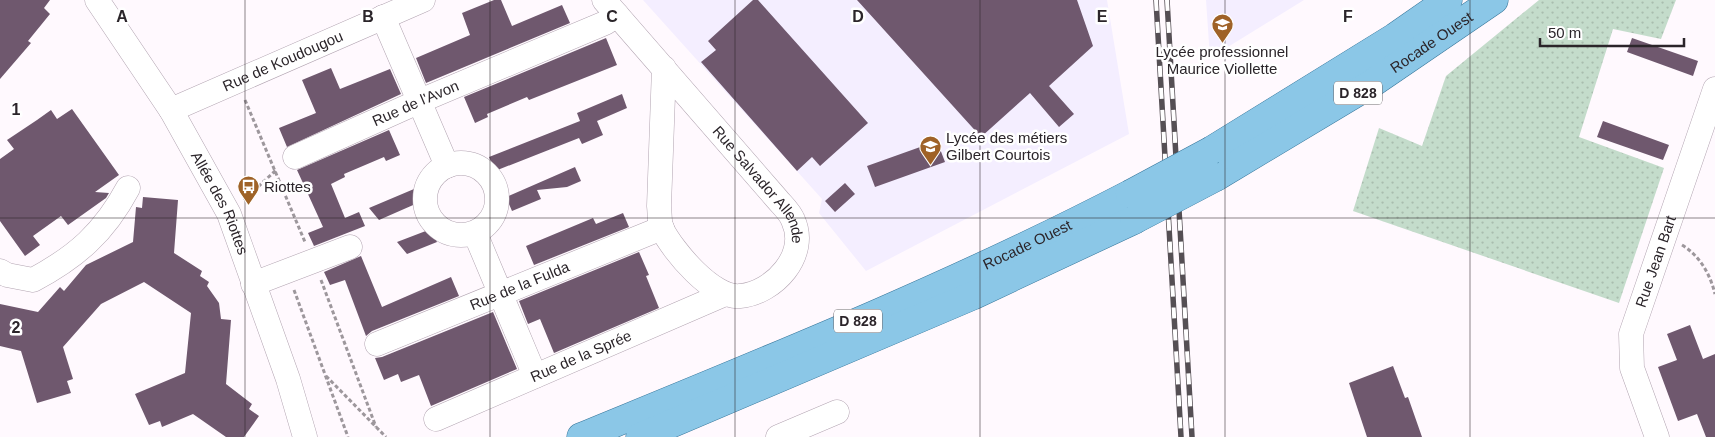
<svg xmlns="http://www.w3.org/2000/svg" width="1715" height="437" viewBox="0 0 1715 437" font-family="Helvetica,sans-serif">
  <defs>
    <pattern id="garden-dots" width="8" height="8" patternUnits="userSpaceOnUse" patternTransform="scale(1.25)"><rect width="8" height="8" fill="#c4dccb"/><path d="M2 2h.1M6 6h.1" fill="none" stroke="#a9bdae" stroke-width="1.8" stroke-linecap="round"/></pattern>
  </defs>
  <rect width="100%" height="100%" fill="#fff9fe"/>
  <path fill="#f4eeff" d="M643,0h464l22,134 -263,137 -47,-58 3,-14z
    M1206,0h98l-94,58z"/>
  <path fill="url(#garden-dots)" d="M1539,0h137l-15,39 -48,-10 -34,108 85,31 -45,135 -266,-92 26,-83 43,18 24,-70z"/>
  <path fill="#6f586e" d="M0,0h50l-6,8 6,6 -22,27 3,2 -31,36z
    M494,0h7l11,26 50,-21 8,18 -144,60 -10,-25 54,-23 -8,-22z
    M753,0h5l110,123 -48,43 -8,-9 -15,14 -96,-109 15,-12 -8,-9z
    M857,0h220l16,46 -44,40 25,28 -15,13 -29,-34 -49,44z
    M606,38l11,27 -88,35 -2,-3 -40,17 1,3 -13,6 -11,-26z
    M1632,38l66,23 -5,15 -66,-24z
    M331,68l9,21 50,-20 11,25 -114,53 -8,-19 37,-15 -14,-33z
    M622,94l5,14 -30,13 6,14 -21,9 -3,-6 -84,33 -6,-14 91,-36 -3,-8z
    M72,109l47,66 -24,17 14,1 -3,5 -38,27 -7,-9 -28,20 7,9 -15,11 -25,-35v-62l14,-10 -7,-9 30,-20 14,-10 6,9z
    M1603,121l66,24 -6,15 -66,-23z
    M389,130l11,25 -14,6 -2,-4 -40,17 1,3 -14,7 14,34 14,-6 6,14 -51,20 -6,-13 15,-6 -26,-57z
    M937,141l8,21 -70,25 -8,-21z
    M575,167l6,14 -14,6 -30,3 4,9 -29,12 -6,-14z
    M845,183l10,11 -20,18 -10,-11z
    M414,189l6,13 -41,18 -10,-12z
    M143,197l35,3 -4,53 28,18 -2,5 9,6 -2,4 12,17 2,16 10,1 -5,64 26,20 -3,5 10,7 -15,21h-18l-33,-23 -31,13 -2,-6 -11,4 -14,-31 50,-21 6,-60 -47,-31 -43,22 -38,43 10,32 -6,2 4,12 -34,10 -16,-52 -21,-5v-42l38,8 22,-25 4,4 22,-26 47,-23 3,-35 6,1z
    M623,213l6,14 -95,38 -8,-19 67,-28 3,6z
    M431,229l6,13 -30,12 -10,-12z
    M639,252l10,23 -3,1 13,32 -105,45 -14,-34 -12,5 -9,-23z
    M361,256l21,51 69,-30 8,19 -87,35 -6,5 -21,-56 -15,5 -6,-13z
    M493,312l24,57 -86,37 -12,-31 -18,7 -3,-8 -14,6 -9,-22 7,-1z
    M1690,325l13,34 12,-5v83h-9l-9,-23 -19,7 -20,-54 19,-7 -10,-26z
    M1393,366l12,32 3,-1 14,40h-55l-18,-54z"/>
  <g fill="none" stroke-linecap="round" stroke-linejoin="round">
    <defs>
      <g id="minor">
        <path id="s1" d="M97,0l74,110 58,104 59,165 17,58"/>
        <path id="s2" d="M604,0l173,199c5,6 13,13 16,21 16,35 -19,73 -53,76 -27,3 -67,-45 -78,-67 -3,-6 -2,-16 -3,-23l5,-138"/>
        <path d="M383,17l64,149"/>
        <path id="s3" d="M171,110l252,-110"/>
        <path id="s4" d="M295,157l125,-56 185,-78 12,-8"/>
        <circle cx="461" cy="199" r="36"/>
        <path d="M475,233l60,143"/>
        <path d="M0,271l7,4 26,5c43,-23 71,-47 95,-92"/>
        <path d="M253,284l97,-37"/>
        <path id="s5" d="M377,344l285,-116"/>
        <path id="s6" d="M436,419l289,-125"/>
        <path d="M778,437l59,-25"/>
        <path id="s7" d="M1657,437l-25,-69 -1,-34 84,-245"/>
      </g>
      <g id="major">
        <path d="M1212,150l183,-113 53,-37"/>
        <path id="s8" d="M1216,177l155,-93 123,-84"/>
        <path id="s9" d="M581,437c185,-76 372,-151 549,-243"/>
        <path d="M640,437l332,-141 162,-76"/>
      </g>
    </defs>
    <use href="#minor" stroke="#b2a4b1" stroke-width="25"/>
    <use href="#major" stroke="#37769a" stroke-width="29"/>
    <path stroke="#9d979c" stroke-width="3" stroke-dasharray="4 2.5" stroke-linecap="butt" d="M245,100l60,142
      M244,200l32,-30
      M1682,245c18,11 28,29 33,49
      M321,280l55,147
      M294,290l54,147
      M326,376l60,61"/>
    <use href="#minor" stroke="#fff" stroke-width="24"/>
    <use href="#major" stroke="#8bc7e7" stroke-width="28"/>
    <defs>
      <path id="rail" d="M1156,0l25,437
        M1167,0l25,437"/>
    </defs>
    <use href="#rail" stroke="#554f54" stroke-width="5.5"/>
    <use href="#rail" stroke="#fff" stroke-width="4" stroke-dasharray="11" stroke-linecap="butt"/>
    <defs>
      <path id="major-bridge" d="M1130,194l82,-44
        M1134,220l82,-43"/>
    </defs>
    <use href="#major-bridge" stroke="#37769a" stroke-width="29" stroke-linecap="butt"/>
    <use href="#major-bridge" stroke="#8bc7e7" stroke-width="28"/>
  </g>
  <path fill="none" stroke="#2b252a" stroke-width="1" stroke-opacity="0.55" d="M245,0v437M490,0v437M735,0v437M980,0v437M1225,0v437M1470,0v437M0,218h1715"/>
  <defs>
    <symbol id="school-pin" viewBox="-11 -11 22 30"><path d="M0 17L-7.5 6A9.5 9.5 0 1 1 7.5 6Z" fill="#9f6227" stroke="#fff"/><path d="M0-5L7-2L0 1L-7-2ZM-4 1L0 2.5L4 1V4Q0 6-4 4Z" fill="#fff"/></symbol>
    <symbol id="bus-pin" viewBox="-11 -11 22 30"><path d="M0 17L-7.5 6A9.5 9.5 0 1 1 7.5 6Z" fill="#9f6227" stroke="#fff"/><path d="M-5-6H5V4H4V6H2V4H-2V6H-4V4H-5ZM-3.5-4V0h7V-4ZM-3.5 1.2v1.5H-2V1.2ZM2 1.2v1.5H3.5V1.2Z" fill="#fff"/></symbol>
  </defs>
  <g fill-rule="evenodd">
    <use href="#school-pin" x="1210" y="12" width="25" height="34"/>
    <use href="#school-pin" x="918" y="134" width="25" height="34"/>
    <use href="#bus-pin" x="236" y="174" width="25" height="34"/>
  </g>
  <g text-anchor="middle" stroke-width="5" stroke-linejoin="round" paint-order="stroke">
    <g fill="#fff" stroke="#6b666a" stroke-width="1">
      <rect x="1334" y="81.5" width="48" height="23" rx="4"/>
      <rect x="834" y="309.5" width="48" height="23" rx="4"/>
    </g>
    <g font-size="14" font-weight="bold" fill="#2b252a">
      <text x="1358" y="98">D 828</text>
      <text x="858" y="326">D 828</text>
    </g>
    <g font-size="15" fill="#2b252a" stroke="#fff">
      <text dy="5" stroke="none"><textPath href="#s8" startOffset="254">Rocade Ouest</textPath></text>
      <text dy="5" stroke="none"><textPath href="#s3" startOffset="122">Rue de Koudougou</textPath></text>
      <text dy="5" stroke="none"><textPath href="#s4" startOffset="132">Rue de l'Avon</textPath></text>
      <text dy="5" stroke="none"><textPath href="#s2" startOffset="242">Rue Salvador Allende</textPath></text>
      <text dy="5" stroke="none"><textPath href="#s1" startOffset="238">Allée des Riottes</textPath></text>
      <text dy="5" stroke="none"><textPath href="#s9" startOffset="486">Rocade Ouest</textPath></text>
      <text dy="5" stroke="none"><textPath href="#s7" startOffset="184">Rue Jean Bart</textPath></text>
      <text dy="5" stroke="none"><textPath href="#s5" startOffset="154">Rue de la Fulda</textPath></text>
      <text dy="5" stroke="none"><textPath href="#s6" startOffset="158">Rue de la Sprée</textPath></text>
    </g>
    <g font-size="15" fill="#2b252a" stroke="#fff" text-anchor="start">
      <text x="1222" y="57" text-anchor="middle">Lycée professionnel<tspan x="1222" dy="17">Maurice Viollette</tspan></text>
      <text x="946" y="143">Lycée des métiers<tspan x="946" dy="17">Gilbert Courtois</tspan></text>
      <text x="264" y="192">Riottes</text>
    </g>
  </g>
  <g font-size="16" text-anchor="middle" font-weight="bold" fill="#2b252a" stroke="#fff" stroke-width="5" stroke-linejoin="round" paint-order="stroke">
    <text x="122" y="22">A</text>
    <text x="368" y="22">B</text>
    <text x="612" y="22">C</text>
    <text x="858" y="22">D</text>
    <text x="1102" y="22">E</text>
    <text x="1348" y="22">F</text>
    <text x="16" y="115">1</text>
    <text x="16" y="333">2</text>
  </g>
  <path d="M1540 38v8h144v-8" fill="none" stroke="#2b252a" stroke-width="2.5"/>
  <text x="1548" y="38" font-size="15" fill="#2b252a" stroke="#ffffff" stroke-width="4" paint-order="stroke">50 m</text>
</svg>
